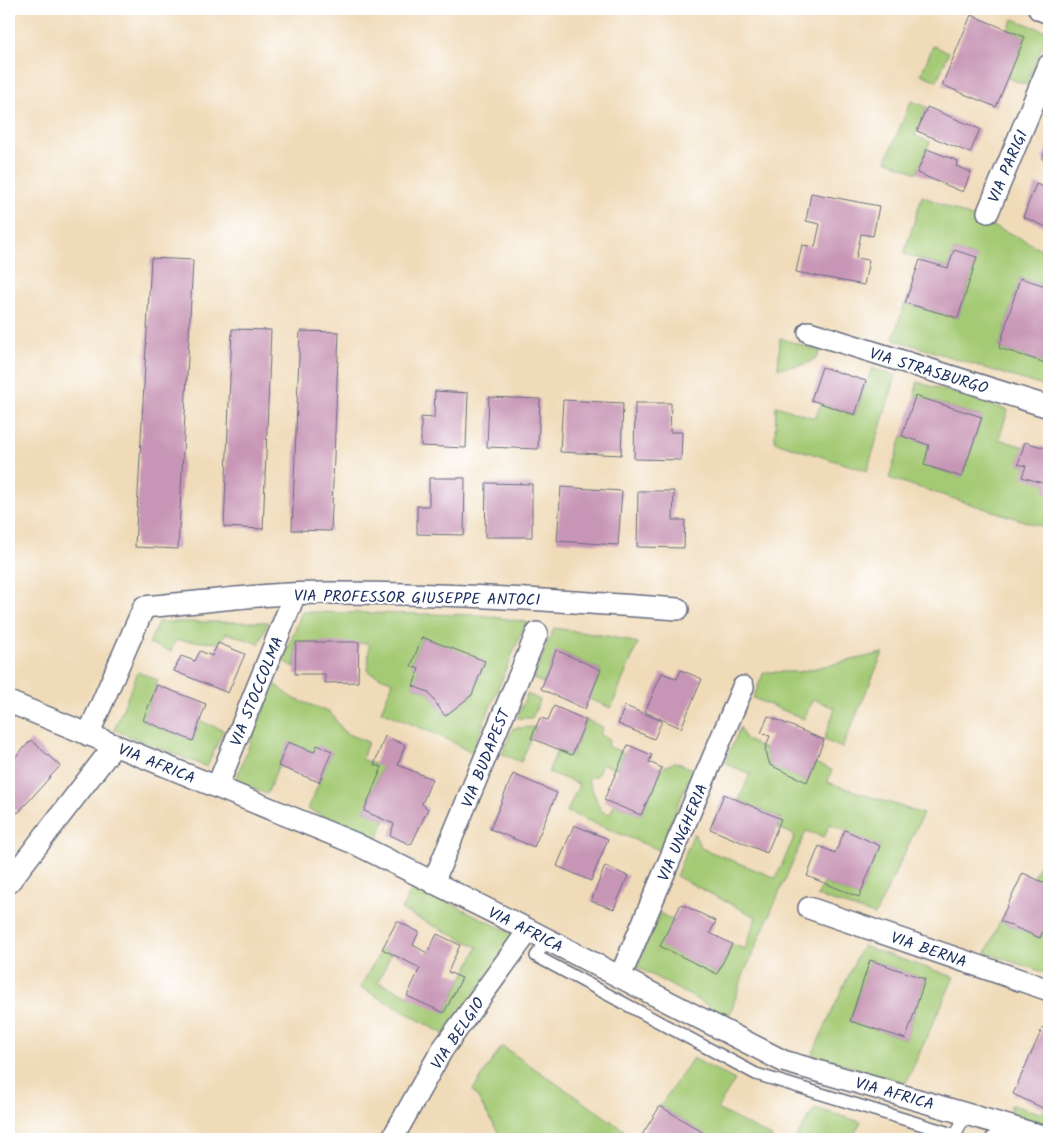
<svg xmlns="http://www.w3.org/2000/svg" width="1058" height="1148" viewBox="0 0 1058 1148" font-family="Kalam,sans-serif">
  <rect width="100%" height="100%" fill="#fff"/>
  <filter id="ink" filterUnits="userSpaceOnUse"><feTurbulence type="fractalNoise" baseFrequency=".02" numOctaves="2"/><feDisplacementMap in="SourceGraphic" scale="10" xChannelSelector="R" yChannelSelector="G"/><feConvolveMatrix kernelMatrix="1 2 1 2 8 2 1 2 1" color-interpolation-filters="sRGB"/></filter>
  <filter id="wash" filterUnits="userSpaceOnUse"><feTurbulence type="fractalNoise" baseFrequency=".0096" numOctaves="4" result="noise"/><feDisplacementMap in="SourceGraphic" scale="20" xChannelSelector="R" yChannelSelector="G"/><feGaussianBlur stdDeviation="1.12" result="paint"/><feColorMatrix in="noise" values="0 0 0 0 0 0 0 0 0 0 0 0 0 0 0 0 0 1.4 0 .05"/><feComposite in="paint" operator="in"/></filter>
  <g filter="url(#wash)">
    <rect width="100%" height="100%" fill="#f0dbb9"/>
    <path fill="#a5ca74" stroke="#607c69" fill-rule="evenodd" d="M1013,19l35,13 -22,53 -18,-7 17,-41 -17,-7z
      M933,46l16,6 -12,29 -16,-7z
      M911,101l16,6 -12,29 15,6 -13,31 -31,-13z
      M922,196l92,39 35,18v34l-29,-9 -21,70 50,16v24l-156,-49 12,-36 53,15 19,-61 -23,-7 -6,18 -44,-14z
      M780,338l40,13h1c-10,17 -25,14 -43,17z
      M872,368l24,8 -29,95 -92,-29 1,-36 39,12 6,-14 34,11z
      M917,382l91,28 -9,29 25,8 -6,17 8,2 20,18 -1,9 4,1v35l-160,-51 13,-42 27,9 -5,20 38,12 20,-60 -67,-21z
      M302,612l179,3 45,7 -55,131 -22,-13 -68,-29 12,-29 -25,-10 1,-29 -73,-1 -1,25 -12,-6zM422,637l63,25 -13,33 -27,21 -17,-24 -15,-6 6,-17 -8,-4z
      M158,622h110l-9,22 -32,-11 -9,10 -42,-3 -5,11 -22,-7z
      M554,628l53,8 31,7 -27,65 -22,-9 12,-29 -44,-20 -14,33 -10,-4z
      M883,653l-41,95 -18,-8 11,-32 -22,-9 -9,20 -51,-21 11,-26h34z
      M138,672l20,8 -15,41 50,20 7,-20 23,9 -16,37 -93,-37z
      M274,683l18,15 38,14 15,21 23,9 -6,17 20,8 -18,44 21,9 -8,20 -69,-31 24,-57 -14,-7 -4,7 -26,-10 -21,52 -32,-13z
      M527,694l13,6 -8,18h-15z
      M586,720l17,7 -3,8 10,4 -3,7 17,7 -7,16 -15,-5 -5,11 -9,4 13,32 9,3 4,-10 27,11 21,-47 13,-6 18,7 -34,81 -92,-38 12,-28 -31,-12 10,-23 14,6z
      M536,727l-15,35 -19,-8 11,-26z
      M740,727l5,12 20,10 5,16 37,17 8,-19 17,7 -5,12 96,32 -48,101 -58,-19 7,-13 35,14 21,-51 -50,-22 -6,13 -18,-6 -63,145 -14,41 -92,-50 23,-54 13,8 -12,25 56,28 15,-30 13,5 11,-32 -80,-41 18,-43 7,15 75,30 19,-43 -17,-7 3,-10 -42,-18 11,-26 -25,-11z
      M1044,855l5,1v29l-16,-8z
      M414,885l101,50 -68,101 -87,-49 22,-38 9,5 -13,28 67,30 33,-65 -77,-37z
      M1049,918v56l-63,-21 14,-32 40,17z
      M862,946l92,31 -48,106 -94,-28zM870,960l55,19 -19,60 -56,-18z
      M502,1046l122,84 -6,9h-116l-29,-49z
      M693,1058l42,22 -18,29 55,28 -1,2h-58l-53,-33z
      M1049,1099v28l-39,-12 1,-10 29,8 5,-4z
      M815,1108l46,14 -10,17h-56z"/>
    <g id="blocks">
      <path fill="#c795b5" d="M971,15l54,22 -29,70 -54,-22z
        M927,107l53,22 -10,24 -53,-22z
        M1049,143v19l-7,-3z
        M927,149l31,12 -2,5 15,6 -8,20 -46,-19z
        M1036,184l13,5v39l-26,-11z
        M811,193l68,13 -6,30 -12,-2 -5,24 13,2 -5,25 -68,-13 6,-27 13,2 5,-23 -14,-3z
        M954,250l23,7 -19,61 -53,-15 15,-43 28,8z
        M151,258l42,2 -15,289 -43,-2z
        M1020,278l29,9v77l-50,-16z
        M232,329l39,1 -8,199 -39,-2z
        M300,331l39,1 -8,199 -39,-1z
        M822,367l44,14 -11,34 -44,-15z
        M435,391l33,2 -2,55 -45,-2v-29l13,1z
        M915,396l67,21 -20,60 -38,-12 5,-20 -27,-9z
        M489,397l51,2 -2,50 -51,-2z
        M563,400l60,3 -2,52 -61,-3z
        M635,403h36l-1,29h12l-1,28 -47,-1z
        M1025,442l24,7v45l-5,-1 2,-9 -24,-7 4,-11 -8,-2z
        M429,478h36l-1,57 -47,-1v-28h12z
        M486,483l46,1v53h-47z
        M561,487l61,4 -4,54 -61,-4z
        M638,491h36l-1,29h12l-1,28 -47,-1z
        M422,637l63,24 -13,34 -27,21 -17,-24 -15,-6 6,-17 -8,-3z
        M296,642h63l-1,40 -33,1v-9h-30z
        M218,643l27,11 -17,39 -54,-22 7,-15 14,5 5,-10 12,5z
        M556,650l45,20 -16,39 -44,-20z
        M681,670l21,9 -21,49 -36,-16 17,-39 15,6z
        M157,685l49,19 -13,37 -50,-21z
        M554,706l32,14 -14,35 -41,-17 9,-20 8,2z
        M625,706l37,15 -8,18 -36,-15z
        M768,716l56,24 -17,42 -37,-17 -5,-16 5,-13 -9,-3z
        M385,736l20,9 -7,20 34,14 -10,25 6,5 -17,36 -21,-10 4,-11 -30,-13 18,-44 -8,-2z
        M31,740l29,26 -42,47 -9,-9v-40z
        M288,742l26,10 3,-7 15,6 -13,31 -41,-16z
        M628,745l24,10 -3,7 13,6 -21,47 -37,-15z
        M513,774l44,19 -23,54 -44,-18z
        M724,794l57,25 -14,34 -57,-24z
        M574,825l34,14 -17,42 -34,-15z
        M845,830l35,16 -21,51 -52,-21 12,-30 16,7z
        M605,866l23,10 -14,33 -23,-8z
        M1023,873l26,12v33l-9,20 -40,-17z
        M681,904l35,17 -6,12 22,11 -15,30 -57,-28z
        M397,921l22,11 -6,13 14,8 10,-19 23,11 -12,27 14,6 -18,35 -37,-17 13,-28 -38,-19z
        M870,960l55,19 -19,60 -56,-18z
        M1043,1027l6,3v69l-4,10 -32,-15z
        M660,1106l47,29 6,4h-64l-7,-4z"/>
    </g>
  </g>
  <g filter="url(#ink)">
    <use href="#blocks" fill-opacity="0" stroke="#666b7e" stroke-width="1"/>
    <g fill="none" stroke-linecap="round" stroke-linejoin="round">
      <defs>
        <path id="service" d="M547,940l-11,16 220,118 200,61 9,-21
          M991,1139l12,-14"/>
        <path id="minor" d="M1039,9l10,4
          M988,212l61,-147
          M809,332l240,75
          M9,702l345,141 175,87 254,131 266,77
          M88,735l56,-128c62,-5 128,-15 190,-14 115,0 230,8 344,16
          M217,787l78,-193
          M9,882l105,-136
          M433,883l104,-250
          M809,908l240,82
          M620,977l123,-290
          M392,1139l50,-89 87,-120"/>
      </defs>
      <use href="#service" stroke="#666b7e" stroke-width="14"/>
      <use href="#minor" stroke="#666b7e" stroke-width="24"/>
      <use href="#service" stroke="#fff" stroke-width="11"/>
      <use href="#minor" stroke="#fff" stroke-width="21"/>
    </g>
  </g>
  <g text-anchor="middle" stroke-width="4" stroke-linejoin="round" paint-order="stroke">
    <g font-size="16" fill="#1b2f5e" stroke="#fff">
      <text transform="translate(1007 166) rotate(-67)" y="6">VIA PARIGI</text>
      <text transform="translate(929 370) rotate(17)" y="6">VIA STRASBURGO</text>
      <text transform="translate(417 597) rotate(1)" y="6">VIA PROFESSOR GIUSEPPE ANTOCI</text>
      <text transform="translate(256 691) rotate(-68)" y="6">VIA STOCCOLMA</text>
      <text transform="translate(485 758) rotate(-68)" y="6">VIA BUDAPEST</text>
      <text transform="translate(157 763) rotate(22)" y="6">VIA AFRICA</text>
      <text transform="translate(682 832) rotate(-67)" y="6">VIA UNGHERIA</text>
      <text transform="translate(526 929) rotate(27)" y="6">VIA AFRICA</text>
      <text transform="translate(929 949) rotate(19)" y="6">VIA BERNA</text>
      <text transform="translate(457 1033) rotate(-56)" y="6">VIA BELGIO</text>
      <text transform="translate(895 1093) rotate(16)" y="6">VIA AFRICA</text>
    </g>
  </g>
  <rect width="1058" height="1148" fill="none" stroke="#fff" stroke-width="30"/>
</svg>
